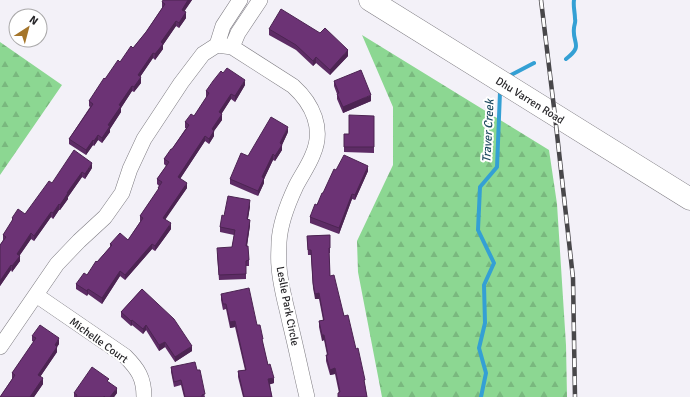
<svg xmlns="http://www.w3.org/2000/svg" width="690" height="397" viewBox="0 0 690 397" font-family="Signika,sans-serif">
  <defs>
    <pattern id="forest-firs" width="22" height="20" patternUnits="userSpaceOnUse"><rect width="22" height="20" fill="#8cd792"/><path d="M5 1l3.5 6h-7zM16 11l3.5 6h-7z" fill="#79b87e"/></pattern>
  </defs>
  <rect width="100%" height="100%" fill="#f3f1f8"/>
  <path fill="url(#forest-firs)" d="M362,35l187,115 8,54 9,141 1,52h-185l-24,-125 -1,-31 36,-76v-58z
    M0,42l62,43 -62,90z"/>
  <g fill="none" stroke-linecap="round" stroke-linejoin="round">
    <path stroke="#34a0d4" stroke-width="4" d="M566,59c18,-14 6,-15 8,-31 0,-3 2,-6 1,-9 0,-7 -2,-12 -1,-19
      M511,75l23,-12
      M481,397l5,-24 -7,-25 6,-25 -1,-38 10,-22 -16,-33 2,-43 17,-20 3,-75"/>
    <defs>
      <path id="street" d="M217,45l6,-19 17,-26
        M232,47l6,-14 22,-33
        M36,295l89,61c13,13 19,22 19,41
        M0,347l57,-83 22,-23 26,-24 17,-24 8,-24 14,-30 37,-56 22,-29 14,-9 15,2 61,39c20,18 31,43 20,68 -4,11 -12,22 -17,32 -8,17 -16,37 -17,56 0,8 -1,16 0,24 1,19 7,38 11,57 6,24 11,49 17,74"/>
      <path id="secondary" d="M370,0l320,199"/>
    </defs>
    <use href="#street" stroke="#7e7c82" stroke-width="16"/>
    <use href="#secondary" stroke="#7e7c82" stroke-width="23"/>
    <use href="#street" stroke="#fff" stroke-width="15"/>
    <use href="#secondary" stroke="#fff" stroke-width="22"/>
    <defs>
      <path id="rail" d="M541,0l14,116 18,162 2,119"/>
    </defs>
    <use href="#rail" stroke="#48474a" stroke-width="4.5"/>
    <use href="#rail" stroke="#fff" stroke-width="3" stroke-dasharray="9" stroke-linecap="butt"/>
  </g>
  <path fill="#5d2c65" d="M192,0l-8,11 2,7 -7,10 -3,-2 -13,19v4l-8,11 -2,-2 -13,19 1,6 -7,9 -2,-1 -11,17v4l-11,17v3l-8,11 -4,-3 -4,6 -1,-1 -7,10 -17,-11v-5l21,-32 -1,-1v-5l16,-22 15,-17 13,-14 13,-16 16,-24v-6z
    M269,29l79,27 -18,19 -14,-12 -3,3 -17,-16 -27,-15z
    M334,81l37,20 -28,12 -6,-14v-5l-3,-8z
    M245,85l-10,17 -4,-3 -10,15 1,6 -8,11v5l-5,8 -4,-3 -25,38 7,9 -22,31 6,10 -16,22 -3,-2 -27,31 -5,-4 -18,28 -14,-10 -1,2 -11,-7v-5l11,-9 10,-13 13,-15v-3l18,-4 12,-18v-6l18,-26v-2l1,-2 -2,-2v-5l9,-13 -2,-2v-5l8,-10 14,-21h-1v-6l9,-6 13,-19h-1v-6z
    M374,116v37l-30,-1v-18h5z
    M288,132l-6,13v5l-7,11 -2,-1 -9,19v4l-6,13 -28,-12v-5l18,-23z
    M92,168l-7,11 -3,-2 -14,20v2l-8,11h-1l-6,9 -2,-2 -17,24 -3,-2 -11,16v6l-8,11 -1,-2 -11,16v-41l3,-5v-5l9,-13v-4l13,-4 27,-31z
    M336,170l32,1 -13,29 -3,-1 -13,35 -29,-11v-6z
    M250,206l-2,13 2,6 -3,21 2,14v6h-3v13l-27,1 -2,-27 15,-6 2,-12 -14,-3v-5l4,-11z
    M330,235v18h-1l1,23 26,73 9,36 2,12h-29v-4h1l-4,-19 -5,1 -4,-14v-6h1l-3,-15 -2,1 -3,-14v-6l4,-1 -4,-21h-4l-2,-11 -2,-33h-3l-1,-19z
    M142,289l50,62 -17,11 -10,-15 -6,4 -13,-21 -3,4 -11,-9 -1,1 -10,-9v-5z
    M221,294l36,31 6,19 5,21 6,18 -4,1 2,13h-29l-5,-20v-6l7,-1 -10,-43 -5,1 -4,-19 -3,1 -2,-10z
    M32,336l27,8 -2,3v5l-17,25 3,7 -9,13h-34l12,-18v-6l22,-31 -2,-1z
    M171,367l26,3 8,27h-21l-3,-12 -7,2 -3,-15z
    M109,382l8,11 -3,4h-40v-4z"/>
  <path fill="#4c2452" d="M188,0h4l-10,15v-5z
    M186,12v6l-7,10v-5z
    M176,21v5l-13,19v4l-8,11v-6l6,-12z
    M348,50v6l-18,19v-5z
    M153,53v5l-15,22v-5z
    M316,57v6l-3,3v-5z
    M141,77v6l-7,9v-5z
    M245,80v5l-10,17v-6z
    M132,86v5l-11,17v4l-11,17v3l-8,11v-5l6,-13 11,-20z
    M231,94v5l-12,19v-6z
    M371,95v6l-28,12v-6z
    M222,114v6l-8,11v5l-5,8v-5l3,-10z
    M288,127v5l-6,13v5l-7,11v-5l5,-13z
    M98,135v5l-4,6v-5z
    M205,136v5l-27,41v-5z
    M93,140v5l-7,10v-5z
    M273,154v6l-9,19v4l-6,13v-5l4,-14z
    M92,163v5l-7,11v-5z
    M368,166v5l-13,29v-5z
    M82,172v5l-14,20v2l-8,11v-5l7,-12z
    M187,183v5l-24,35v-5z
    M352,194v5l-13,35v-6z
    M250,200v6l-3,18v-5z
    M59,204v6l-6,9v-6z
    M51,212v5l-17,24v-5z
    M250,220v5l-4,27v-6z
    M171,223v6l-16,22v-5z
    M31,233v6l-14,20v-5z
    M152,244v5l-27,31v-5z
    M20,256v5l-8,11v-6z
    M11,265v5l-11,16v-5z
    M120,271v5l-18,28v-6z
    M88,289v5l-1,2v-5z
    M319,293v6h-4v-5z
    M132,320v5l-1,1v-5z
    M235,321v6l-5,1v-6z
    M146,325v5l-3,4v-5z
    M322,335h2v5l-2,1z
    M59,338v6l-4,6v-5z
    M165,342v5l-6,4v-6z
    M192,346v5l-17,11v-5z
    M57,347v5l-19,28v-5z
    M335,368v6l-5,1v-5z
    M43,378v6l-9,13h-4z
    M274,378v5l-6,2v-6z
    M117,388v5l-3,4h-4z"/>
  <path fill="#6c3375" stroke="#4c2452" d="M163,0h25l-6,10 4,2 -7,11 -3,-2 -15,21 2,2 -8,10 -2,-1 -15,22 3,2 -7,10 -2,-1 -13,19 2,1 -13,19 2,1 -8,12 -4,-3 -4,6 -1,-1 -7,10 -17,-11 24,-35 -4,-3 15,-23 1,1 13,-19 2,2 11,-16 2,2 13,-16 19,-28 -3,-2z
    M281,9l39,24 5,-5 23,22 -18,20 -14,-13 -3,4 -17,-16 -27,-16z
    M227,68l18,12 -10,16 -4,-2 -12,18 3,2 -10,15 2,2 -5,8 -4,-3 -27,41 9,6 -24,35 8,5 -16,23 -3,-2 -27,31 -5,-4 -18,27 -14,-9 -1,2 -11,-7 8,-11 3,2 9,-14 1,1 15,-17 -2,-1 10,-11 8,7 15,-22 -3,-2 19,-28h-1l4,-6 -5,-3 12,-17 -5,-3 7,-10h1l17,-24 -4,-3 6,-8 3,2 15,-23 -3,-2 7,-10 8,-10 2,2z
    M361,70l10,25 -28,12 -6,-13 2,-1 -5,-12z
    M349,115l25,1v31h-30v-13h5z
    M271,117l17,10 -8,16 2,2 -7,11 -2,-2 -11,23 2,1 -6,13 -28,-12 11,-26 7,3z
    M74,150l18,13 -7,11 -3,-2 -15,21h1l-8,12 -1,-1 -6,9 -2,-1 -17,24 -3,-3 -14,21 3,2 -8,10 -1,-1 -11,16v-36l6,-8 -3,-2 10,-16 -1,-1 6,-9 7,5 24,-33 3,2z
    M344,155l24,11 -13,29 -3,-1 -13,34 -29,-11 5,-13 2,1 5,-12h1l11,-24 2,1z
    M228,196l22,4 -3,19 3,1 -4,26h2l1,14 -3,1v13l-27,1 -2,-27 15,-1 3,-17 -15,-3 2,-12 2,1z
    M330,235v13h-1l1,28 4,-1 10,41 4,-1 8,34 2,-1 7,32h-1l3,17h-29v-4l2,-1 -5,-24 -5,2 -4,-15h2l-4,-20h-2l-3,-14 5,-1 -5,-27 -4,1 -2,-11 -2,-33h-3l-1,-14z
    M249,288l8,37h3l3,14h-1l6,26 2,-1 4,14 -6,1 4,18h-28l-6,-26 8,-1 -11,-49 -5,1 -4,-18h-3l-2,-10z
    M142,289l32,30 18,27 -17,11 -10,-15 -6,3 -13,-20 -3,4 -11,-9 -1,1 -10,-9z
    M40,325l19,13 -4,7 2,2 -19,28 5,3 -13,19h-30l15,-22 -3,-2 24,-35 -4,-2z
    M195,362l2,8h3l5,24 -3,1v2h-17l-4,-17 -7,2 -3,-15z
    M92,367l17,12 -2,2 10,7 -7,9h-5l-1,-1v1h-28l1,-2 -3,-2z"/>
  <g text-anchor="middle" stroke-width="4" stroke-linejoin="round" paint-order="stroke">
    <g font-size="11" fill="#272629" stroke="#fff">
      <text transform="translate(530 100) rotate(32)" y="4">Dhu Varren Road</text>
      <text transform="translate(288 306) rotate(79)" y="4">Leslie Park Circle</text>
      <text transform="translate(99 340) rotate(36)" y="4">Michelle Court</text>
    </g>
    <g font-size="12" font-style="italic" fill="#214c62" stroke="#fff">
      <text transform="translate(488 131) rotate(-87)" y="4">Traver Creek</text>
    </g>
  </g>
  <g transform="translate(28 28) rotate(36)"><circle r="19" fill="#ffffff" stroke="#a9a8a9"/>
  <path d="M0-3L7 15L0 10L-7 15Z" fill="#a5752a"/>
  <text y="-6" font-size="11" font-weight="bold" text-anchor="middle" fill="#272629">N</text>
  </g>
</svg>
